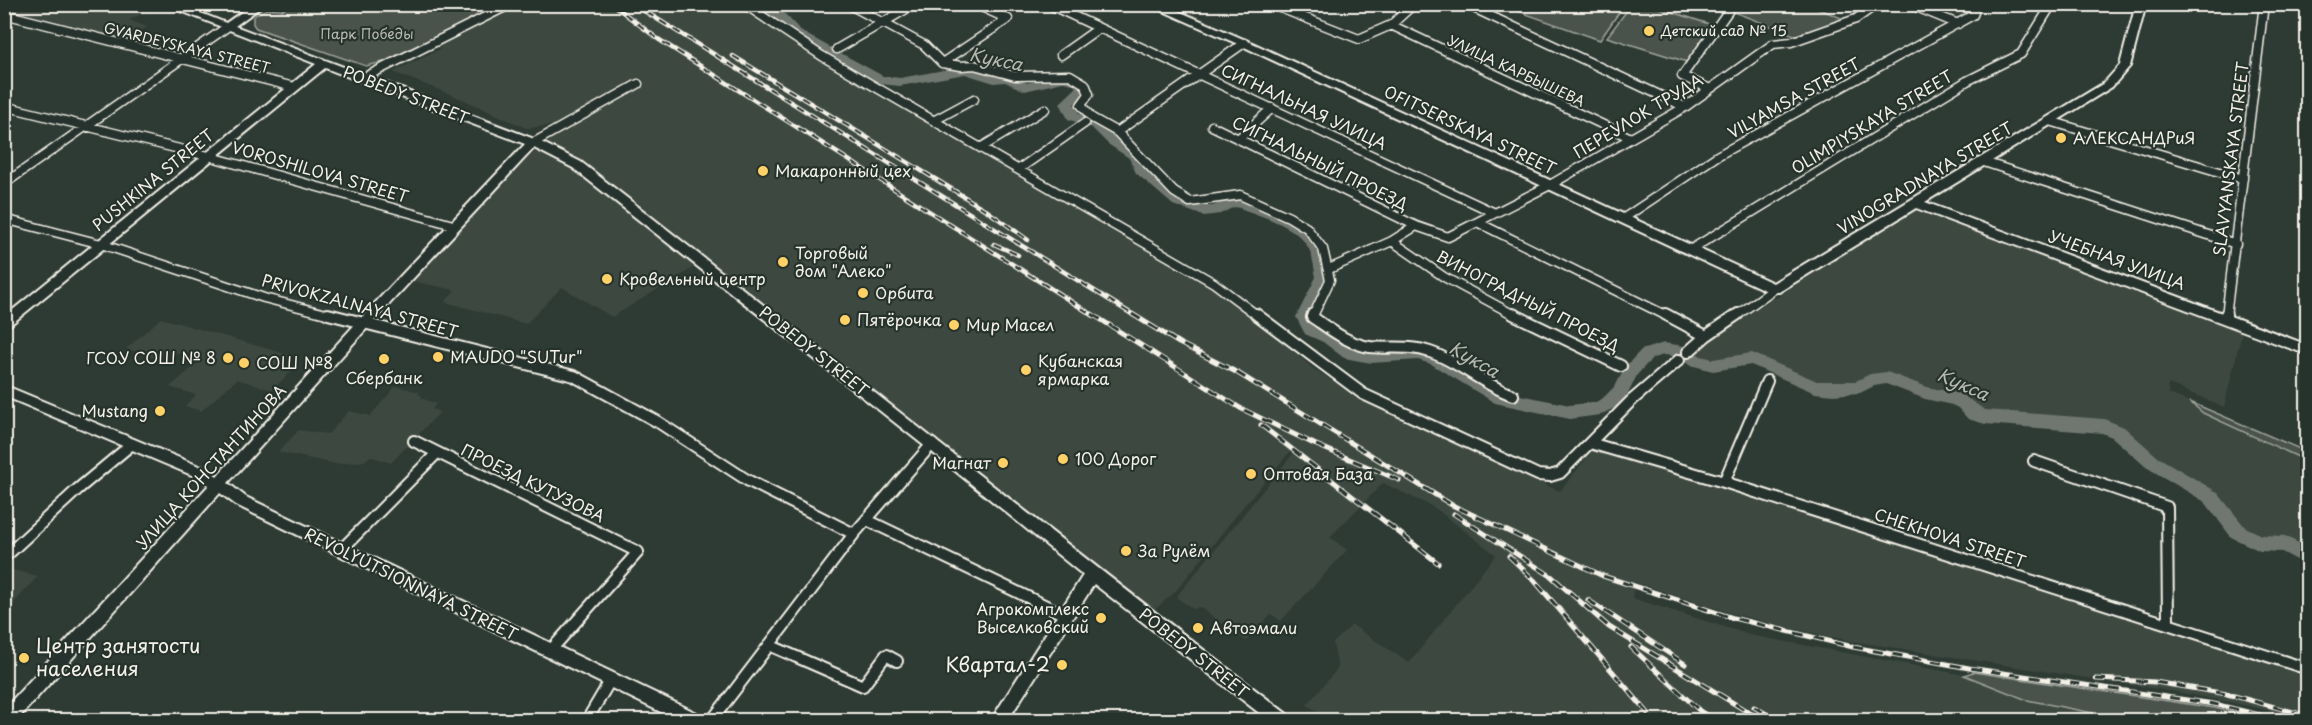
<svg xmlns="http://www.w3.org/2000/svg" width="2312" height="725" viewBox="0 0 2312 725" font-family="'Playpen Sans',sans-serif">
  <rect width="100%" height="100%" fill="#2e3b34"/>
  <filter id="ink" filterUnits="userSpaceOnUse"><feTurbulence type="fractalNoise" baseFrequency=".0167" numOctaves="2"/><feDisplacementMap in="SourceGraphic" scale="12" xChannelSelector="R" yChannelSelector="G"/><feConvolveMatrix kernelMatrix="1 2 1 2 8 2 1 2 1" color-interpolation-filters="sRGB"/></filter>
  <g filter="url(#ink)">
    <path fill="#3c4841" d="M4,5h155l-30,15 18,7 -24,15 -118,-31z
      M515,5h222l87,55 389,227 28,20 74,63 62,37 166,77 17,7 34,-42 399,121 314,104v46l-58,-14 -72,-14 -326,-51 -62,-13 -58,-15 -97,-31 -2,16 118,37 214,40 63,25 101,20h-796l-25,-15 31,-37 -5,-25 19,-18 57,38 87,-108 -61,-47 -52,-25 -53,54 17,13 -66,71 -10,-7 -25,27 -46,-34 -7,2 -17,-12 120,-147 -8,4 -46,54 -67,84 -24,21 -545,-434 -63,-39 102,-55 -3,-7 -87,47 -29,3 -64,-29 -69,-27 48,-23 -9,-5z
      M532,148l41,21 125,96 -86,52 -50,-30 -36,37 -81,-22 10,-12 -48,-10z
      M1918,207l324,125 -18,75 -55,-23 -2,3 2,7 21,8 13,11 104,48v94l-21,-13 -25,-2 -21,-9 -26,-34 -60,-36 -33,-29 -17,-8 -118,-9 -11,-3 -9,-9 -10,-6 -33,-7 -36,-14 -19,2 -11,7 -24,2 -17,-3 -65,-27 -38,6 -15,-3 -8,-6 84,-57 2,1 80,-54z
      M161,318l128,37 -5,6 14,4 -26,25 -35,-11 -36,32 -16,-5 11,-11 -26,-8 30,-26 -23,-8 -10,8 -41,-12z
      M396,386l23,6 -1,2 4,2 -1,2 15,6 -4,5 8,3 -49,51 -21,-7 -6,5 -28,3 -58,-12 21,-22 29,4 21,-23 21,5z
      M4,568l34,8 -33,37h-1z"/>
    <path fill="#48524c" stroke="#9ea29a" stroke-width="1.5" d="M1498,4h126v1l-24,35z
      M290,5h212l-119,57 -17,4 -110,-38 -3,-4v-7c10,-8 18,-10 30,-7z
      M1631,5h20l61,20 -25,37 -80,-25z
      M1715,5h95l36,15 -44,18z
      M2190,402l117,50v9l-104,-48z
      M1973,672l242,36 49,12h-136l-101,-20 -63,-25z"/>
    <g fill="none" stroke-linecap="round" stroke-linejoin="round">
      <path fill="#6f7770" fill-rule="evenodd" d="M752,4h16l15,8 19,20 81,44 17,2 66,-12 29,9h17l15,8 36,-9 20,4 7,11 -16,15 5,9 23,9 16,16 22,15 7,15 36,31 22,7h8l19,-9 11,2 46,18 19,11 16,19 8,30 -20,40 5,9 18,8 19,15 17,2 47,-3 24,7 63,37 65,13 26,-3 8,-5 12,-12 9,-18 16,-17 23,-7 20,3 17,10 12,3 39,-6 65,28h39l14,-7 17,-2 40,15 34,7 24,16 119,9 20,8 34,30 59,35 28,35 17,8 23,1 23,12v18l-26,-14 -22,-1 -29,-14 -26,-35 -59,-35 -34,-30 -10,-4 -117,-9 -17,-5 -10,-11 -6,-3 -27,-6 -39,-15 -12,2 -14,7 -27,2 -18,-2 -64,-28 -38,6 -23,-6 -15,-9 -11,-1 -11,3 -8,8 -8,9 -9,19 -12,13 -16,8 -30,4 -75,-16 -64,-39 -13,-4 -47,3 -27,-5 -21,-16 -18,-8 -9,-17 20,-40c-2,-9 -3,-20 -7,-28 -12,-24 -47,-32 -69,-41l-6,-1 -14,7 -16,2 -31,-11 -37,-32 -7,-15 -21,-14 -16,-16 -24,-9 -8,-16 16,-15 -3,-4 -10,-2 -38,9 -20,-9 -11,1 -29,-9 -65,12 -20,-2 -86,-46 -19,-20z"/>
      <defs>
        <path id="street-far1" d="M744,4l78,52 392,227 44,33
          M848,4l76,41 18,18 19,3 13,-1 41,11 55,-1 15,9 4,10 -8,11 11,13 25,14 57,60 16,10 50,-7 49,22 18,11 16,21 7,31 -17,36
          M1048,4l447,209
          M1270,4l89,35 32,-14 23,-21
          M1465,4l220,103
          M1909,4l49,20
          M4,14l290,73
          M1391,25l240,113
          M837,49l78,-45
          M1061,55l38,-27
          M942,63l66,-44 -33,-15
          M363,78l148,-74
          M1710,89l-28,-13 47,-66 -18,-6
          M4,106l204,50 245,69
          M935,120l39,-21
          M2050,121l193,58
          M1212,126l204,100 32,11 102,-52 135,-78 88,-63 18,-2 65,-23 21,-15
          M1117,132l127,-89
          M1238,139l34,-31
          M533,143l105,-59
          M982,147l63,-38
          M1984,162l252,82
          M1019,169l66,-46
          M4,184l223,-157
          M1624,218l93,-62 256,-141 4,-11
          M4,219l97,25 163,54 70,18
          M1479,223l188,93
          M1392,241l52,36 72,39
          M1690,250l277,-169 54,-27 31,-50
          M1329,269l63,-28 24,-15
          M1736,316l38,-27
          M2226,316l38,-312"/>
        <path id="street" d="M328,314l246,62 84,46 89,58 107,54
          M1256,314l107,80 175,81 12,1 10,-3 71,-72 48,-41
          M1313,314l-1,3c18,12 36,27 58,30 20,2 40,-2 60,5 30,10 53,33 83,43
          M1513,314l108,52
          M1665,314l41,22
          M2226,318v-4
          M1688,352l18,-16 32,-22
          M414,441l224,111 -88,99
          M1590,443l134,39 584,187
          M2034,461l133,46 1,116
          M1724,482l43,-101
          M867,520l198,95
          M341,550l96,-97
          M9,553l69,-64 54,-45
          M769,645l94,41 23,-31 11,6
          M587,720l23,-39
          M712,720l142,-186 78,-90"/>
        <path id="secondary" d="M163,4h15l48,19 27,-19h12l-30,22 302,114 44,22c236,184 469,371 706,552l2,6h-21l-174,-136 -86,136h-17l92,-145 -156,-127 -354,-280 -39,-20 -165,178 -141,157 18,14 453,217 2,6h-24l-441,-215 -16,-12 -203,227h-13v-11l205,-224 -8,-6 -197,-83v-11l207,86 6,5 142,-156 166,-176 -200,-76 -321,262v-13l312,-253z
          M1147,4h15l86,37 525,242 331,-200 16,-18 16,-61h10l-16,62 -18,21 -187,115 383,143v10l-392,-147 -137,84h-10l-529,-247z"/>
      </defs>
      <use href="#street-far1" stroke="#f4f1e8" stroke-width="11"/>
      <use href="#street" stroke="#f4f1e8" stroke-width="14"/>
      <use href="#secondary" stroke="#f4f1e8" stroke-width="4"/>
      <use href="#street-far1" stroke="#26332d" stroke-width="8"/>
      <use href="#street" stroke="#26332d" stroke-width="10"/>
      <use href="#secondary" fill="#26332d" fill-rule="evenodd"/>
      <defs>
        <path id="rail-far1" d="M612,4l46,35 436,277
          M633,4l502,312
          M733,56l253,154 42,30
          M994,244l24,11"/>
        <path id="rail" d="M1092,314l148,94 74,36 85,36
          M1132,314l47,29 57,29 216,133 151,71 130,42 120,29 116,21 245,36 66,16
          M1261,425l177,138
          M1454,514l97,62 58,51 152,93
          M1509,556l25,24 114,133
          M1588,600l97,64
          M1631,647l69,64 14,9
          M2096,679l59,3 72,12 81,22
          M1754,707l23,13"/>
      </defs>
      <use href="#rail-far1" stroke="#f4f1e8" stroke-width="4.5"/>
      <use href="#rail" stroke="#f4f1e8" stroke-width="5"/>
      <use href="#rail-far1" stroke="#26332d" stroke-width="2" stroke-dasharray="8" stroke-linecap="butt"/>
      <use href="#rail" stroke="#26332d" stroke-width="3" stroke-dasharray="10" stroke-linecap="butt"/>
    </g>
  </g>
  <g fill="#ffd166" stroke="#26332d" stroke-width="2">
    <circle cx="1649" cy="31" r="6"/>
    <circle cx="2061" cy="138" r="6"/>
    <circle cx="763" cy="171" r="6"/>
    <circle cx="783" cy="262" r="6"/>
    <circle cx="607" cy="279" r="6"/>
    <circle cx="863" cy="293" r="6"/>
    <circle cx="845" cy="320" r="6"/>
    <circle cx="954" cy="325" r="6"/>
    <circle cx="438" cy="357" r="6"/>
    <circle cx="228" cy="358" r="6"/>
    <circle cx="384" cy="359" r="6"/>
    <circle cx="244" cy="363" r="6"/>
    <circle cx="1026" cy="370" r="6"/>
    <circle cx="160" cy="411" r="6"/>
    <circle cx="1063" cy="459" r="6"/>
    <circle cx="1003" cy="463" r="6"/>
    <circle cx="1251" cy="474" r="6"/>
    <circle cx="1126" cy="551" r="6"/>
    <circle cx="1101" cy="618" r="6"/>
    <circle cx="1198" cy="628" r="6"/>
    <circle cx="24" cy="658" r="6"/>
    <circle cx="1062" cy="665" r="6"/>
  </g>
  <g text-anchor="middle" stroke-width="4.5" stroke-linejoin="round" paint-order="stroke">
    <g font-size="14" fill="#f4f1e8" stroke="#26332d" text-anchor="start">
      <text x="1661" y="36">Детский сад № 15</text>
    </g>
    <g font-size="14" fill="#b8b9b1" stroke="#26332d">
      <text x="367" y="39">Парк Победы</text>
    </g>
    <g font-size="14" fill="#f4f1e8" stroke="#26332d">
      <text transform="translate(187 48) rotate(14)" y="5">GVARDEYSKAYA STREET</text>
      <text transform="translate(1516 71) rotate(25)" y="5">УЛИЦА КАРБЫШЕВА</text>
    </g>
    <g font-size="16" fill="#f4f1e8" stroke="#26332d">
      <text transform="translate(406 95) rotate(21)" y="6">POBEDY STREET</text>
      <text transform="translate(1794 98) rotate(-29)" y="6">VILYAMSA STREET</text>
      <text transform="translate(1304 107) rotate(25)" y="6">СИГНАЛЬНАЯ УЛИЦА</text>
      <text transform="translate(1638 116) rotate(-31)" y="6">ПЕРЕУЛОК ТРУДА</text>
      <text transform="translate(1872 122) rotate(-31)" y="6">OLIMPIYSKAYA STREET</text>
      <text transform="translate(1470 130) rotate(25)" y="6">OFITSERSKAYA STREET</text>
      <text transform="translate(2231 159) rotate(-83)" y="6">SLAVYANSKAYA STREET</text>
      <text transform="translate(1320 163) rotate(26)" y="6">СИГНАЛЬНЫЙ ПРОЕЗД</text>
      <text transform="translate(320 172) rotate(16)" y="6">VOROSHILOVA STREET</text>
      <text transform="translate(1925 178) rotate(-31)" y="6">VINOGRADNAYA STREET</text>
      <text transform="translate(153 180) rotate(-39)" y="6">PUSHKINA STREET</text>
      <text transform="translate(2117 260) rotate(20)" y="6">УЧЕБНАЯ УЛИЦА</text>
      <text transform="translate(1528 301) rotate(27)" y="6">ВИНОГРАДНЫЙ ПРОЕЗД</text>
      <text transform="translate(360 306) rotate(15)" y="6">PRIVOKZALNAYA STREET</text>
      <text transform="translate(814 351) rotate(38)" y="6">POBEDY STREET</text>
      <text transform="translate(211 467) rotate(-48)" y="6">УЛИЦА КОНСТАНТИНОВА</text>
      <text transform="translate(533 483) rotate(26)" y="6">ПРОЕЗД КУТУЗОВА</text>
      <text transform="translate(1950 538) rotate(18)" y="6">CHEKHOVA STREET</text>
      <text transform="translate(411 584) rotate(26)" y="6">REVOLYUTSIONNAYA STREET</text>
      <text transform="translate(1194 653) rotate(38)" y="6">POBEDY STREET</text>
    </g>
    <g font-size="16" fill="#f4f1e8" stroke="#26332d" text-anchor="start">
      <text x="2073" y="144">АЛЕКСАНДРиЯ</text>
      <text x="775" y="177">Макаронный цех</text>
      <text x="795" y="259">Торговый<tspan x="795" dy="18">дом "Алеко"</tspan></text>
      <text x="619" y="285">Кровельный центр</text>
      <text x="875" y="299">Орбита</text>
      <text x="857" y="326">Пятёрочка</text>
      <text x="966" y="331">Мир Масел</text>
      <text x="450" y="363">MAUDO "SUTur"</text>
      <text x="216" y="364" text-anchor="end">ГСОУ СОШ № 8</text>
      <text x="1038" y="367">Кубанская<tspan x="1038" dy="18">ярмарка</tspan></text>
      <text x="256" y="369">СОШ №8</text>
      <text x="384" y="384" text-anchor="middle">Сбербанк</text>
      <text x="148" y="417" text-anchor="end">Mustang</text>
      <text x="1075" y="465">100 Дорог</text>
      <text x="991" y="469" text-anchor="end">Магнат</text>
      <text x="1263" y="480">Оптовая База</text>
      <text x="1138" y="557">За Рулём</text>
      <text x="1089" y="615" text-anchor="end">Агрокомплекс<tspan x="1089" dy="18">Выселковский</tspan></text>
      <text x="1210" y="634">Автоэмали</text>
    </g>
    <g font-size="18" font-style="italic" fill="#b8bab2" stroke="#26332d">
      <text transform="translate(996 60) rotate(12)" y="6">Кукса</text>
      <text transform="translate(1474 360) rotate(30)" y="6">Кукса</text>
      <text transform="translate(1963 385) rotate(24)" y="6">Кукса</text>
    </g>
    <g font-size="20" fill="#f4f1e8" stroke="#26332d" text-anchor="start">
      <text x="36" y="653">Центр занятости<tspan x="36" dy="23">населения</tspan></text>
      <text x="1050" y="672" text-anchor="end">Квартал-2</text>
    </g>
  </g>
  <rect width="2312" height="725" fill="none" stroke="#26332d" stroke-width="24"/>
  <rect x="12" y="12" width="2288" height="701" fill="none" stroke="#f4f1e8" stroke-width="2" filter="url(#ink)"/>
</svg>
